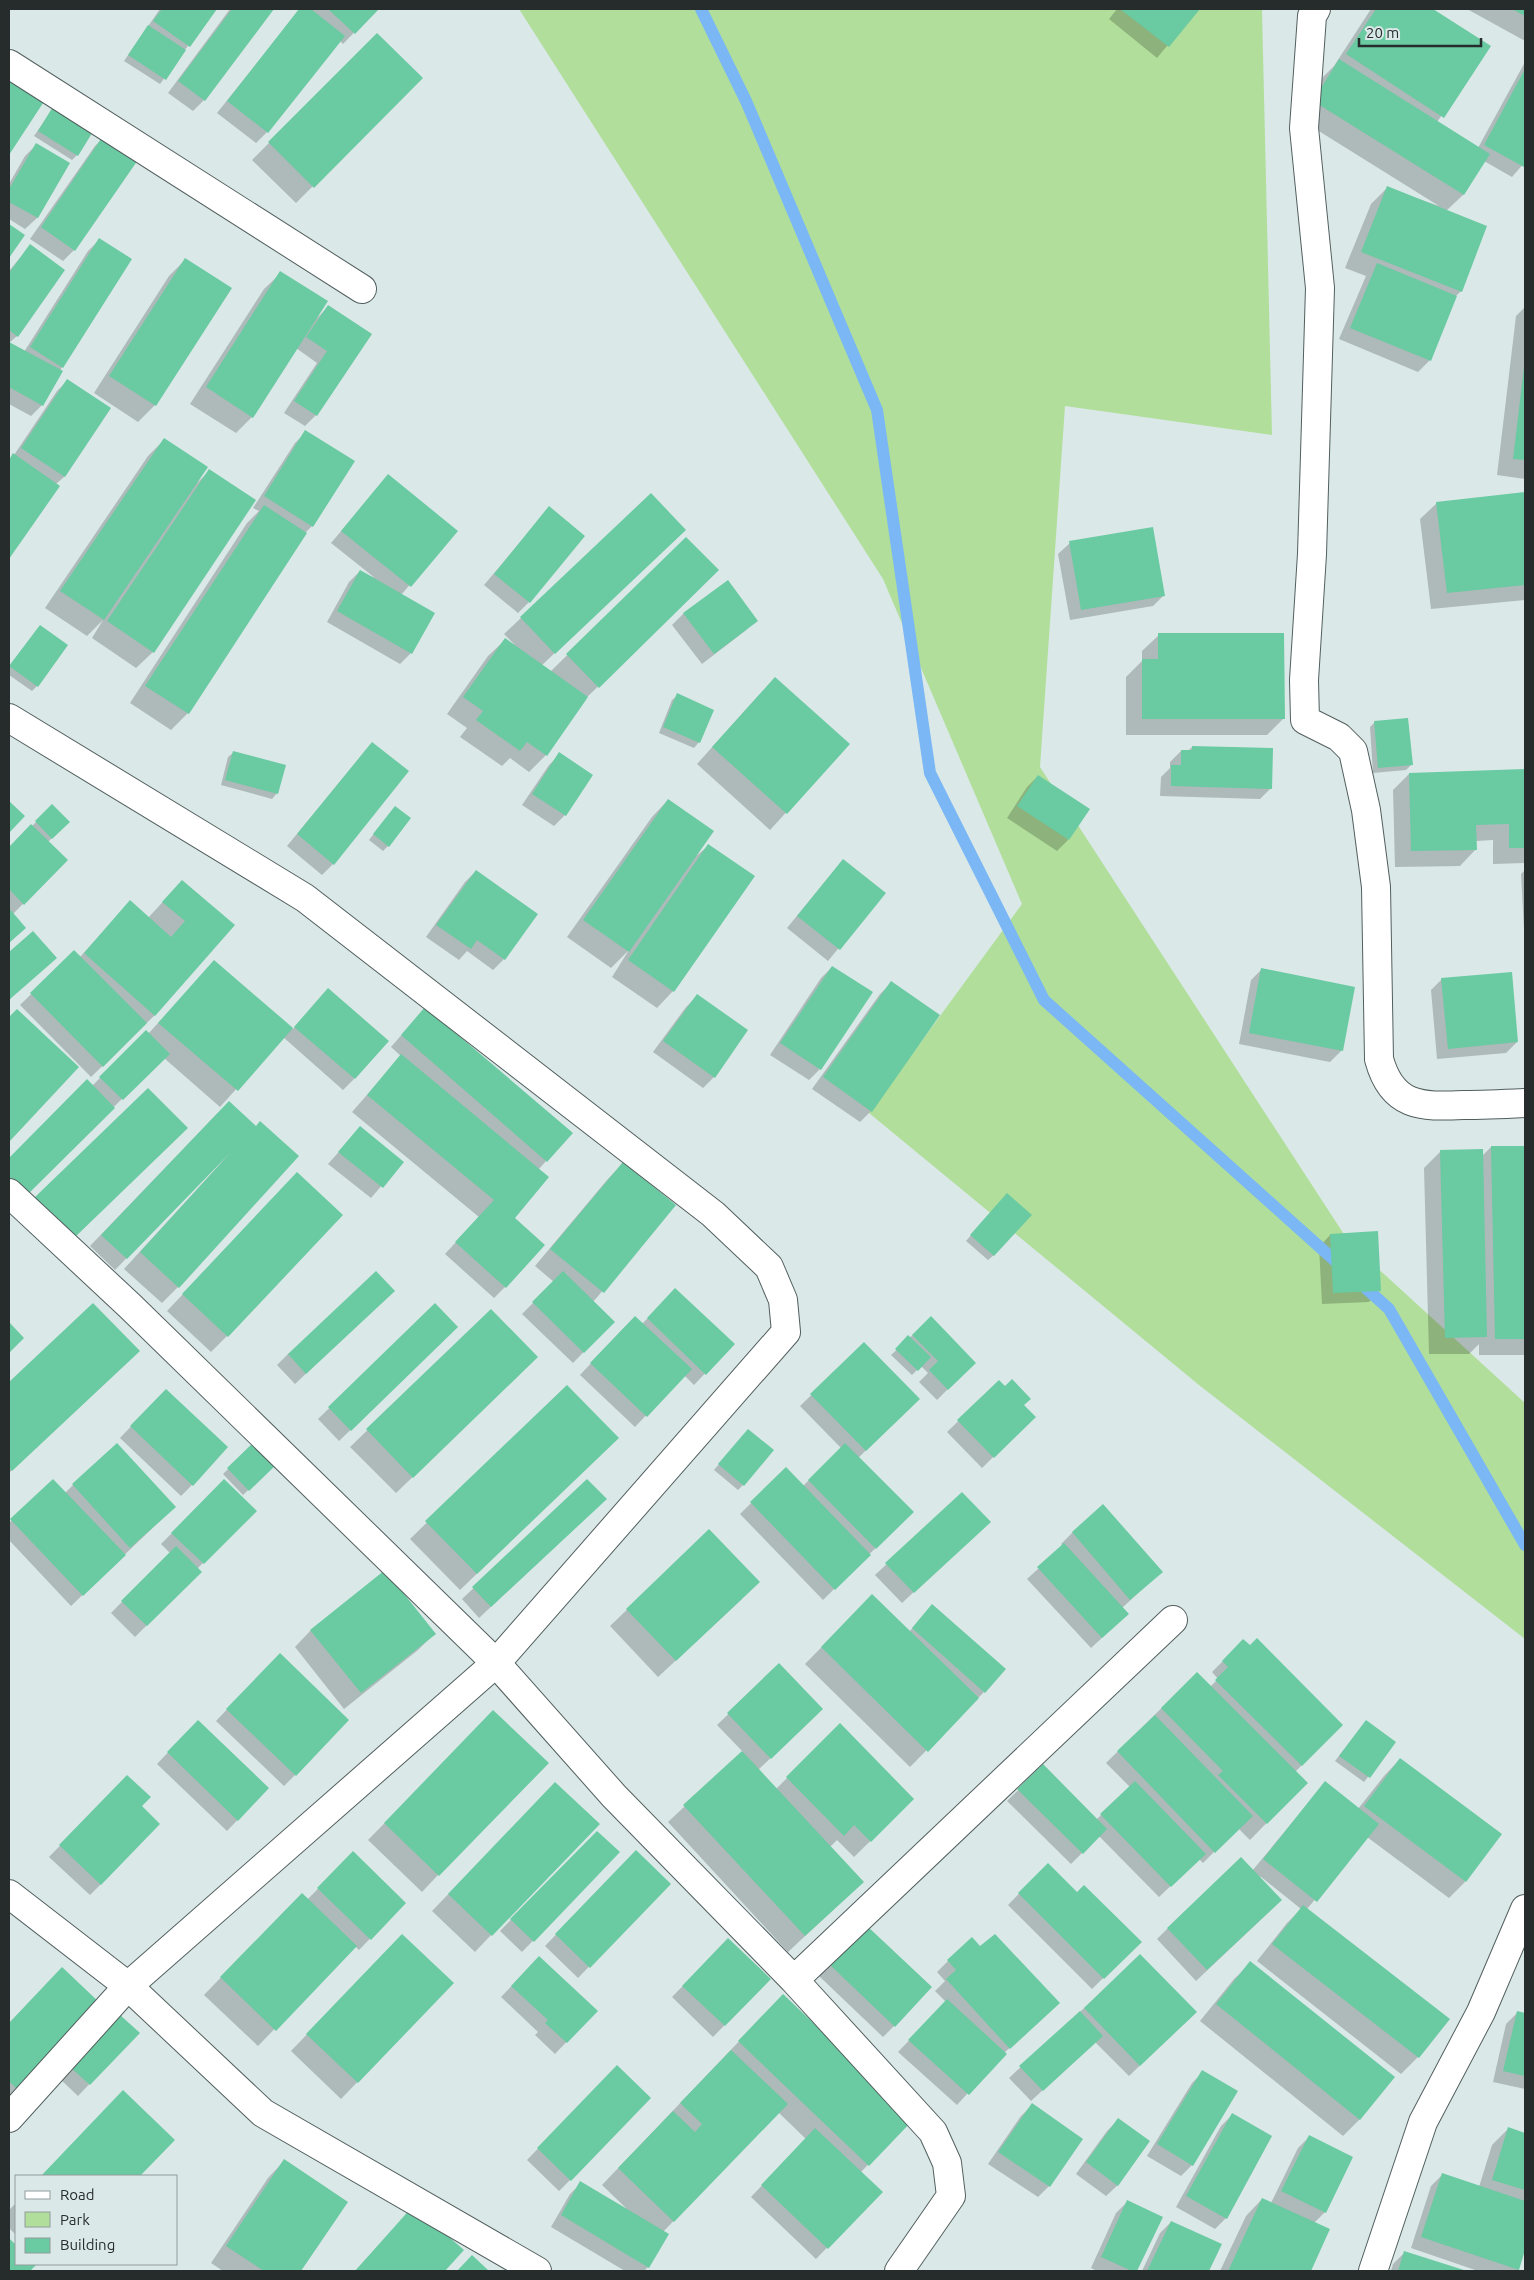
<svg xmlns="http://www.w3.org/2000/svg" width="1534" height="2280" viewBox="0 0 1534 2280" font-family="Ubuntu,sans-serif">
  <rect width="100%" height="100%" fill="#dae8e8"/>
  <path fill="#b1df9b" d="M519,9l743,1 10,425 -207,-29 -25,361 309,475 176,161v236l-326,-254 -330,-272 153,-209 -139,-325z"/>
  <path fill="#0003" d="M160,9h55l-55,75 -36,-23z
    M230,9h42l-68,91 -11,11 -25,-18z
    M300,9h77l-34,35 -4,-4 -72,92 -11,11 -39,-30z
    M1117,9h81l-41,49 -48,-39z
    M1371,9h59l59,38 -52,75 41,26 47,-86v100l-13,15 -28,-16 -21,34 -17,16 15,80 -6,6 -25,63 -12,12 -79,-33 27,-63 -21,-8 26,-64 16,-16 52,18 -141,-88 25,-41 11,-11z
    M1467,9h58v32z
    M377,35l44,43 -125,125 -44,-43z
    M9,77l34,23 -34,53z
    M54,107l23,48 -5,5 -38,-24z
    M106,135l32,22 -64,93 -11,11 -33,-22 65,-93z
    M36,145l32,19 -31,54 -12,11 -16,-10v-35l16,-28z
    M99,240l-37,127 -20,38 -11,11 -22,-12v-133l21,-25 -13,90 -8,7 15,9 64,-101z
    M185,260l45,29 -75,116 -17,17 -44,-29 75,-117z
    M281,273l36,45 11,-11 42,28 -54,80 -11,11 -21,-13 33,-50 -21,-15 -44,69 -16,16 -46,-29 74,-115z
    M1525,307v172l-28,-4 19,-159z
    M68,380l42,28 -46,69 -8,7 2,2 -49,71v-97l5,-5 43,-64z
    M306,432l6,94 -7,7 -117,180 -17,17 -41,-27 117,-180 12,-12 -6,-3 42,-65z
    M164,440l33,43 12,-12 -56,181 -17,16 -44,-30 11,-18 -16,16 -42,-28 103,-152z
    M388,476l68,55 -55,64 10,58 -11,11 -73,-42 22,-40 11,-11 15,7 -44,-35z
    M1525,494v106l-94,9 -11,-90 17,-16z
    M549,508l-20,94 -11,11 -34,-28z
    M686,538l15,49 -116,112 -39,56 -17,17 -19,-14 -8,8 -42,-29 7,-9 -20,-14 41,-58 17,-16 10,5 -11,-11 17,-16 146,-71 -126,119 9,6z
    M1070,543l94,52 -11,11 -83,14 -12,-66z
    M727,582l29,38 -11,11 -43,33 -30,-39 11,-11z
    M40,626l-3,60 -5,5 -23,-16v-8z
    M1159,635l125,83 -17,17h-141v-58l16,-16v-10z
    M678,695l21,47 -5,6 -35,-15 13,-33z
    M759,695l90,49 -79,86 -73,-66z
    M1375,722l36,43 -5,5 -33,3 -3,-46z
    M372,743l-39,121 -11,11 -35,-29z
    M1192,747l79,41 -11,11 -100,-3 1,-19 9,-9v-6l11,-11h7z
    M234,752l43,41 -5,6 -51,-14 7,-28z
    M560,754l5,61 -11,11 -32,-21 27,-40z
    M1525,771v92l-32,1v-24l-17,1v8l-16,17 -65,1 -2,-77 16,-16z
    M1038,776l30,64 -11,11 -50,-33 20,-31z
    M668,800l27,57 13,-11 -35,145 -16,17 -45,-31 17,-27 -18,18 -44,-31 85,-120z
    M52,806l16,16 -20,20 18,18 -53,54 11,14 -15,15v-94z
    M390,813l-2,33 -5,5 -14,-11z
    M843,860l41,33 -56,68 -41,-33z
    M1525,870v78l-4,-74z
    M476,871l28,88 -11,11 -26,-19 -8,9 -33,-23 39,-55z
    M182,881l51,44 -78,90 -64,62 -71,-72 54,-53 6,5 50,-55 18,16z
    M214,962l79,67 35,-39 26,89 -11,11 -60,-53 -63,70 -56,-49 -155,151v-50l78,-78 5,5 54,-54 2,2z
    M832,967l-12,102 -11,11 -39,-25 51,-77z
    M1262,969l91,19 -12,63 -11,11 -91,-18 12,-64z
    M1442,979l75,63 -11,11 -69,6 -6,-69z
    M891,983l-20,128 -11,11 -48,-33 68,-95z
    M697,996l17,81 -11,11 -50,-36 33,-45z
    M425,1008l121,153 -8,9 -25,48 -8,69 -11,11 -49,-44 34,-37 -127,-105 49,-56 -10,-9z
    M17,1010l60,57 -68,73v-121z
    M218,1113l38,14 -78,160 -16,16 -38,-34 107,-117 -1,-1 -115,119 -25,-24z
    M360,1128l42,34 -31,36 -43,-34z
    M1491,1147h34v208h-46v-11l-10,10h-40l-5,-186 17,-17 41,5z
    M623,1163l52,43 -82,96 20,20 -40,41 -51,-49 32,-32 -19,-16 72,-86z
    M281,1190l-54,146 -16,16 -44,-41z
    M1002,1200l-8,55 -6,5 -22,-19z
    M1330,1235l50,55 -11,12 -47,2 -3,-57z
    M675,1290l58,54 -39,41 -10,-10 -49,52 -55,-52 44,-47 18,-4z
    M382,1302l-87,82 -18,-19 11,-11z
    M93,1304l28,64 -112,105v-89z
    M435,1305l22,22 -118,114 -21,-22z
    M491,1311l29,63 -124,119 -46,-46z
    M931,1318l43,45 -37,37 -18,-18 9,-9 -7,-7 -9,9 -21,-20z
    M864,1344l55,55 -61,59 54,54 -89,88 -83,-86 46,-45 17,17 38,-38 -41,-42z
    M999,1382l35,35 -52,51 -35,-36z
    M567,1386l34,68 -141,136 -50,-51z
    M155,1401l37,84 -11,11 -61,-58z
    M743,1435v50l-5,5 -24,-20z
    M256,1442l20,21 -33,32 -20,-21z
    M53,1480l12,13 8,-8 90,33 -92,88 -62,-66v-17z
    M224,1481l31,30 -58,58 3,3 -65,65 -24,-24 59,-60 -9,-9z
    M587,1481l7,29 -115,108 -17,-19z
    M962,1494l16,38 -76,71 -27,-28z
    M1103,1506l58,66 -39,36 -6,17 -25,23 -64,-69 36,-33 -2,-2 11,-11z
    M709,1531l33,68 -84,78 -48,-51z
    M872,1596l37,36 13,-15 62,75 -74,75 -105,-103z
    M311,1630l123,4 -16,16 -74,59 -49,-62z
    M1243,1641l99,84 -47,47 11,11 -56,57 -12,-12 -35,35 -4,-4 -40,38 -60,-61 -28,28 -64,-63 36,-35 53,54 34,-33 -24,-24 91,-90 13,14 8,-8 -6,-7z
    M269,1665l26,110 -11,11 -68,-65z
    M779,1665l32,55 -53,50 18,19 64,-64 73,74 -59,58 -17,-17 -7,7 33,35 -75,70 -120,-130 75,-70 -26,-27z
    M198,1721l70,67 -41,43 -70,-67z
    M1366,1721l29,21 -31,40 -29,-21z
    M477,1729l-39,146 -16,17 -54,-52z
    M1400,1759l65,123 -16,16 -82,-61 -60,72 141,110 -30,38 -17,17 -144,-113 30,-38 14,-14 -41,-33 10,35 -74,70 -39,-42 11,-11 84,-57 73,-88 33,26 26,-33z
    M127,1777l13,29 -39,78 -11,11 -41,-38z
    M539,1800l-48,135 -16,17 -43,-41z
    M597,1832l22,20 -97,100 -22,-21z
    M636,1852l33,32 -91,94 -33,-32z
    M353,1853l52,50 -46,47 -4,-4 -97,100 -54,-51 81,-84 22,-11z
    M1048,1864l29,30 63,48 -48,47 -84,-84z
    M855,1937l39,89 -11,11 -64,-61z
    M717,1951l53,28 -57,58 -41,-40z
    M386,1952l67,31 -112,116 -50,-48z
    M1140,1956l44,67 -55,53 -34,-34 -64,59 -22,-23z
    M948,1961l99,53 -43,39 -47,52 -59,-53 48,-50 -11,-11 10,-10 -8,-9z
    M1251,1963l109,156 -17,17 -143,-115 34,-42z
    M529,1968l67,43 -41,43 -20,-19 3,-3 -37,-35z
    M62,1969l37,35 -90,94v-74z
    M767,2012l145,107 -52,54 21,19 -65,67 -65,-62 55,-58 -28,-27 -115,120 -15,35 -4,4h-19l-74,-44 19,-33 11,-11 46,26 -25,-24z
    M1517,2013l8,1v75l-32,-7 13,-58z
    M108,2026l30,7 -60,63 -19,-18z
    M1203,2072l-11,93 -11,11 -34,-20 45,-73z
    M606,2078l-36,102 -11,11 -32,-31z
    M1032,2105l50,34 -33,47 -11,11 -50,-33 33,-48z
    M107,2108l66,32 -35,36h-96z
    M1232,2115l-6,103 -11,11 -39,-22 45,-81z
    M1118,2120v65l-12,11 -30,-22 31,-43z
    M1508,2129l17,5v112l-7,24 -40,1 -67,-23 20,-62 11,-11 37,12 13,-42z
    M1309,2137l16,75 -11,11 14,7 -19,41h-89l26,-55 16,-17 9,4 27,-55z
    M284,2161l62,41 -46,69h-77l-12,-8 57,-85z
    M1127,2202l34,15 -25,54h-39l-6,-3 25,-55z
    M16,2203v32l-7,-7v-18z
    M413,2208l49,42 -19,21h-88z
    M1171,2222l49,23 -12,26h-66l18,-38z
    M9,2240l7,7v17h19l-7,7h-19z
    M1404,2253l60,18h-73l2,-7z"/>
  <g fill="none" stroke-linecap="round" stroke-linejoin="round">
    <path stroke="#7ab7f4" stroke-width="12" d="M701,9l45,92 131,309 53,363 114,227 298,267
      M1357,1280l32,29 136,236"/>
  </g>
  <path fill="#6acaa2" d="M162,9h55l-27,38 -37,-26z
    M232,9h42l-69,92 -27,-20z
    M299,9h12l34,27 -77,97 -41,-32z
    M328,9h51l-24,25z
    M1120,9h80l-31,38z
    M1376,9h57l58,37 -47,72 -98,-64z
    M1512,9h13v7z
    M148,25l38,25 -20,30 -38,-25z
    M377,33l46,45 -109,110 -46,-46z
    M1339,59l151,95 -26,41 -151,-94z
    M1525,69v96l-1,2 -40,-22z
    M9,76l36,24 -36,55z
    M54,105l40,25 -16,26 -40,-25z
    M105,133l35,24 -65,94 -34,-24z
    M36,143l34,20 -32,55 -29,-16v-13z
    M1387,186l100,40 -25,66 -101,-40z
    M9,224l16,11 -16,23z
    M99,238l33,21 -69,109 -33,-21z
    M30,244l35,26 -47,67 -9,-7v-57z
    M185,258l47,30 -76,118 -47,-30z
    M1377,263l80,33 -26,65 -81,-33z
    M280,271l48,30 -75,117 -47,-31z
    M328,305l44,29 -55,82 -23,-15 33,-50 -21,-14z
    M9,342l54,29 -20,35 -34,-19z
    M1524,367l1,1v92l-12,-1z
    M67,379l44,29 -46,69 -44,-29z
    M305,430l50,31 -42,66 -49,-31z
    M164,438l44,29 -104,153 -44,-29z
    M13,453l47,33 -51,73v-99z
    M209,469l47,31 -102,153 -47,-32z
    M388,474l70,57 -47,56 -70,-56z
    M1525,492v93l-78,8 -11,-91z
    M651,493l35,37 -131,124 -35,-37z
    M264,505l43,28 -118,181 -44,-28z
    M549,506l36,30 -55,67 -36,-29z
    M1153,527l12,69 -84,14 -12,-69z
    M686,537l33,33 -120,118 -33,-34z
    M360,570l75,43 -23,41 -75,-43z
    M728,580l30,41 -44,33 -31,-41z
    M40,625l28,20 -30,42 -29,-21z
    M1158,633h126l1,86h-143v-60h16z
    M505,638l83,59 -41,59 -20,-14 -7,9 -44,-31 7,-9 -20,-14z
    M775,677l75,67 -63,70 -75,-67z
    M677,693l37,17 -14,33 -37,-16z
    M1408,718l5,47 -35,3 -4,-47z
    M372,742l37,29 -75,94 -37,-31z
    M1192,746l81,2 -1,41 -101,-3v-21h10v-15h11z
    M233,751l53,14 -8,29 -53,-14z
    M559,752l34,23 -27,41 -34,-22z
    M1525,769v79h-16v-24l-33,1 1,25 -66,1 -2,-78z
    M1038,775l52,34 -21,31 -52,-34z
    M668,799l46,32 -85,121 -46,-32z
    M9,801l16,15 -16,17z
    M52,804l18,18 -18,17 -17,-18z
    M395,806l16,12 -22,29 -16,-13z
    M31,824l37,36 -44,45 -15,-16v-42z
    M708,844l47,32 -81,116 -46,-32z
    M843,859l43,34 -46,57 -43,-34z
    M476,870l62,44 -33,46 -28,-20 -6,9 -35,-24z
    M182,880l53,45 -80,91 -71,-63 46,-53 41,37 14,-16 -23,-19z
    M9,908l17,20 -17,15z
    M33,931l24,27 -48,42v-48z
    M74,950l73,73 -44,44 -73,-74z
    M214,960l79,68 -55,63 -80,-68z
    M832,966l41,26 -52,78 -41,-27z
    M1261,968l94,19 -12,64 -94,-18z
    M1512,972l6,70 -70,7 -7,-71z
    M891,981l49,34 -68,97 -49,-35z
    M328,988l61,53 -34,38 -61,-52z
    M697,994l51,36 -33,48 -52,-37z
    M425,1007l148,126 -26,29 -146,-127z
    M17,1009l62,58 -70,75v-125z
    M146,1030l24,24 -47,46 -24,-23z
    M401,1054l148,123 -34,41 30,27 -39,43 -51,-46 39,-42 -127,-105z
    M87,1079l28,29 -93,92 -13,-12v-30z
    M148,1088l40,40 -116,112 -39,-41z
    M229,1101l27,25 4,-5 39,35 -120,132 -39,-36 92,-101 -105,108 -26,-24z
    M360,1126l44,36 -21,26 -45,-36z
    M1491,1146h34v193h-30z
    M1483,1149l4,188 -42,1 -5,-188z
    M623,1162l53,43 -72,88 -54,-44z
    M297,1172l46,43 -115,122 -46,-43z
    M1007,1193l25,22 -38,41 -24,-21z
    M1378,1231l3,60 -48,2 -3,-59z
    M376,1271l19,20 -89,83 -18,-20z
    M563,1271l52,51 -31,31 -52,-51z
    M675,1288l60,56 -29,31 -59,-57z
    M93,1303l47,48 -128,120 -3,-4v-85z
    M435,1303l23,24 -107,104 -23,-24z
    M491,1309l47,48 -125,121 -47,-49z
    M635,1316l57,53 -45,48 -57,-54z
    M931,1316l45,47 -28,27 -19,-20 9,-9 -26,-26z
    M9,1322l15,16 -15,15z
    M908,1335l23,22 -13,14 -23,-22z
    M864,1342l56,57 -54,52 -56,-57z
    M1012,1379l19,20 -7,6 12,12 -42,41 -37,-38 42,-40 6,6z
    M567,1385l52,53 -142,136 -52,-53z
    M166,1389l62,58 -35,39 -63,-60z
    M748,1429l26,21 -30,36 -26,-22z
    M256,1440l22,23 -29,28 -22,-23z
    M117,1443l59,64 -46,41 -58,-64z
    M845,1443l69,69 -38,37 -68,-69z
    M786,1467l85,88 -36,35 -85,-88z
    M53,1479l73,76 -43,41 -73,-77z
    M224,1479l33,32 -53,53 -33,-31z
    M587,1479l20,20 -116,108 -19,-20z
    M962,1492l29,30 -77,71 -29,-30z
    M1103,1504l60,68 -33,28 -58,-68z
    M709,1529l51,53 -84,79 -50,-52z
    M1064,1543l65,71 -27,24 -65,-71z
    M176,1546l26,26 -55,54 -26,-25z
    M385,1570l51,64 -75,59 -51,-63z
    M872,1594l107,104 -51,54 -107,-105z
    M932,1604l74,65 -21,24 -73,-65z
    M1257,1638l86,87 -41,41 -87,-86 13,-13 -6,-6 21,-22 7,6z
    M280,1653l69,67 -53,56 -70,-67z
    M779,1663l44,46 -52,50 -44,-46z
    M1197,1672l111,111 -41,41 -49,-49 5,-4 -62,-63z
    M493,1710l56,53 -110,113 -55,-53z
    M1155,1715l98,101 -38,37 -98,-102z
    M198,1720l71,68 -31,33 -71,-69z
    M1366,1720l30,22 -26,36 -31,-22z
    M840,1723l74,76 -43,43 -17,-17 -10,11 -58,-59z
    M742,1751l122,131 -59,54 -122,-131z
    M1400,1758l102,76 -36,48 -102,-76z
    M1043,1764l64,65 -24,25 -66,-65z
    M127,1775l24,22 -9,9 18,18 -59,61 -42,-40z
    M1135,1781l71,73 -35,33 -71,-73z
    M1325,1781l54,43 -62,78 -54,-43z
    M555,1782l45,42 -108,112 -44,-42z
    M597,1831l23,21 -86,90 -24,-23z
    M636,1850l35,34 -81,84 -35,-34z
    M353,1851l53,52 -35,37 -54,-52z
    M1241,1857l41,43 -75,70 -40,-42z
    M1048,1863l29,29 7,-7 58,57 -38,37 -86,-86z
    M302,1893l55,53 -81,85 -56,-54z
    M1303,1905l147,114 -31,39 -147,-114z
    M866,1925l66,62 -37,40 -66,-63z
    M402,1934l52,49 -96,100 -52,-49z
    M995,1934l65,69 -50,46 -64,-70 10,-9 -9,-10 25,-23 8,9z
    M728,1938l43,41 -46,47 -43,-40z
    M1140,1954l57,58 -57,54 -56,-58z
    M539,1956l59,55 -31,32 -22,-20 3,-3 -37,-34z
    M1250,1961l145,116 -35,43 -144,-116z
    M62,1967l39,37 -83,86 -9,-9v-58z
    M783,1994l131,125 -45,47 -131,-125z
    M947,1999l60,55 -38,41 -61,-55z
    M1080,2011l23,25 -60,55 -24,-25z
    M1517,2011l8,2v63l-22,-5z
    M119,2014l21,19 -50,52 -21,-19z
    M731,2050l57,54 -114,118 -56,-54 55,-57 22,21 7,-8 -22,-21z
    M617,2065l34,33 -80,83 -34,-33z
    M1202,2070l36,21 -45,75 -36,-22z
    M123,2090l52,50 -35,36h-99z
    M1032,2103l51,36 -33,48 -52,-35z
    M1232,2113l40,23 -45,83 -41,-23z
    M1118,2118l32,23 -32,45 -32,-24z
    M1508,2127l17,6v57l-33,-10z
    M815,2128l68,64 -55,57 -67,-64z
    M1309,2135l44,22 -27,56 -45,-22z
    M284,2159l64,43 -47,69h-37l-38,-25z
    M1442,2173l83,28v49l-6,20 -98,-33z
    M580,2181l89,53 -20,34 -88,-53z
    M1262,2198l68,31 -19,42h-83z
    M1127,2200l36,17 -26,54h-5l-31,-14z
    M413,2206l51,44 -19,21h-90z
    M1171,2221l51,23 -13,27h-62z
    M9,2238l7,7v19h21l-7,7h-21z
    M1404,2251l63,20h-69z
    M472,2255l17,16h-32z"/>
  <g fill="none" stroke-linecap="round" stroke-linejoin="round">
    <defs>
      <path id="minor" d="M1316,9l-4,7 -8,112 16,160 -8,266 -8,126 1,40 34,17 14,14 13,59 10,77 3,172c13,48 42,48 84,46 21,0 42,-1 62,-2
        M9,64l353,225
        M9,718l296,180 408,316 56,53 14,33 3,32 -290,331 -368,323 -119,132
        M9,1193l121,113 366,357 118,133 180,184 139,152 14,31 4,33 -52,75
        M9,1894l119,92 135,127 274,158
        M794,1980l379,-360
        M1373,2271l50,-149 58,-110 44,-103"/>
    </defs>
    <use href="#minor" stroke="#525f5e" stroke-width="30"/>
    <use href="#minor" stroke="#fff" stroke-width="28"/>
  </g>
  <rect width="1534" height="2280" fill="none" stroke="#262b2b" stroke-width="20"/>
  <rect x="15" y="2175" width="162" height="90" fill="#dae8e8" stroke="#929c9c"/>
  <rect x="25" y="2191" width="25" height="8" fill="#ffffff" stroke="#929c9c"/>
  <text x="60" y="2200" font-size="15" fill="#262b2b">Road</text>
  <rect x="25" y="2212" width="25" height="15" fill="#b1df9b" stroke="#929c9c"/>
  <text x="60" y="2225" font-size="15" fill="#262b2b">Park</text>
  <rect x="25" y="2238" width="25" height="15" fill="#6acaa2" stroke="#929c9c"/>
  <text x="60" y="2250" font-size="15" fill="#262b2b">Building</text>
  <path d="M1359 38v8h122v-8" fill="none" stroke="#262b2b" stroke-width="2.5"/>
  <text x="1366" y="38" font-size="15" fill="#262b2b" stroke="#dae8e8" stroke-width="4" paint-order="stroke">20 m</text>
</svg>
